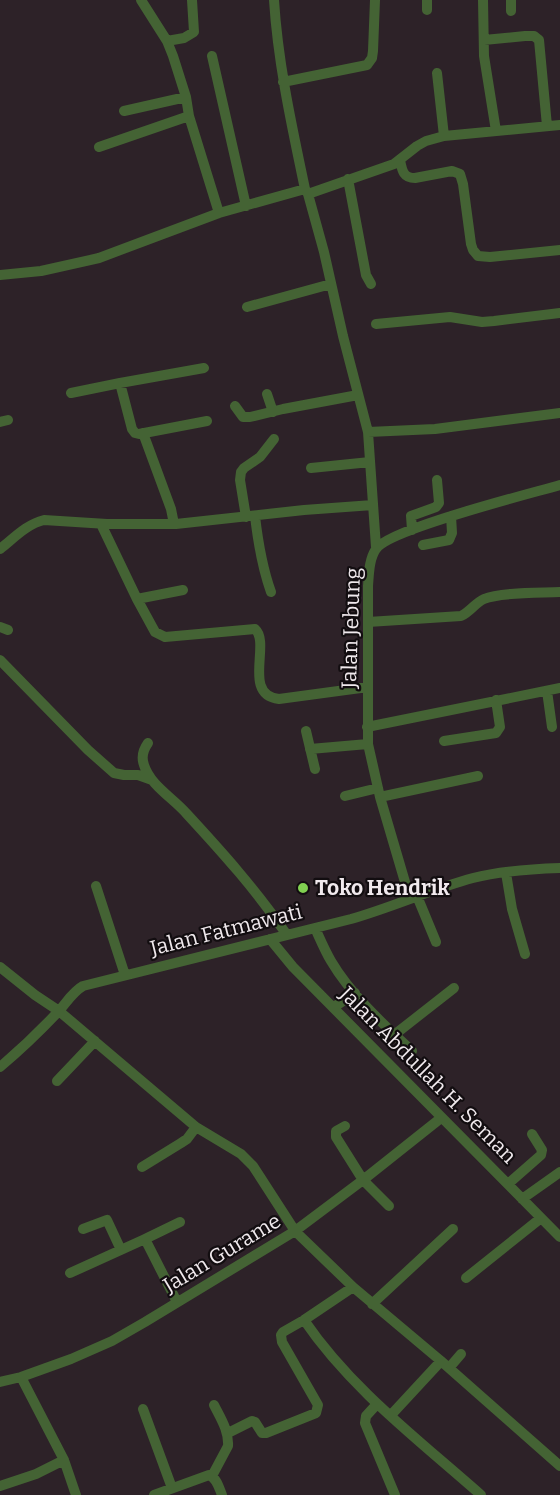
<svg xmlns="http://www.w3.org/2000/svg" width="560" height="1495" viewBox="0 0 560 1495" font-family="Bitter,serif">
  <rect width="100%" height="100%" fill="#2d2228"/>
  <g fill="none" stroke-linecap="round" stroke-linejoin="round">
    <path stroke="#446334" stroke-width="10" d="M141,0l26,41 6,15 13,41 3,19 30,97
      M274,0c4,64 18,127 31,189l3,5 16,58 19,84 25,96 8,115
      M483,0l1,56 12,75
      M511,0v11
      M427,10v-10
      M484,40l41,-4h9l5,4 8,86
      M167,41l17,-3 10,-6 -2,-32
      M212,56l34,150
      M437,73l7,63
      M283,82l84,-17 5,-7 1,-7 2,-51
      M124,111l62,-14
      M99,147l90,-31
      M400,160c2,10 3,18 15,18l37,-7 8,3 3,10 8,60 2,6 5,6 12,1 70,-7
      M348,179l18,96 5,9
      M308,194l86,-30 23,-18 9,-5 18,-5 116,-11
      M0,275l41,-4 58,-13 120,-45 86,-24
      M247,307l84,-23
      M376,324l74,-7 32,5 12,-1 66,-8
      M120,383l12,46 3,4 4,1 68,-13
      M71,393l49,-10 84,-15
      M267,394l6,18
      M235,406l8,11h7l33,-8 75,-14
      M0,422l8,-2
      M368,432l67,-3 125,-16
      M143,433l28,76 3,15
      M311,468l59,-6
      M255,516c3,26 7,51 16,76
      M246,517l-6,-37 1,-8 3,-4 16,-11 14,-18
      M101,524l36,75 18,33 10,5 90,-8c16,14 -13,66 24,70l89,-12
      M412,530l-1,-14 25,-9 3,-4 -2,-23
      M423,545l26,-5 3,-7 -1,-17
      M0,549c14,-11 27,-25 44,-29l63,4h69l128,-14 69,-5
      M137,599l46,-9
      M368,622l93,-6c9,-4 14,-13 23,-17 16,-7 56,-6 76,-7
      M0,627l8,3
      M0,660l88,90 26,23 10,2h14l14,5
      M547,691l5,36
      M367,727l193,-39
      M306,731l9,38
      M444,741l52,-8 4,-6 -4,-27
      M148,743c-5,7 -7,14 -4,22 6,20 29,33 42,48 36,39 71,78 101,122
      M310,749l58,-5
      M345,796l33,-8
      M380,797l98,-21
      M506,873l6,36 13,45
      M96,886l29,89
      M417,896l19,46
      M410,899l-30,-102 -12,-53v-158c1,-12 1,-27 8,-37 13,-20 153,-55 184,-64
      M315,928c5,11 10,23 16,33 20,34 53,64 81,90
      M270,939l23,28 267,270
      M0,967l35,28 24,16 137,116 45,27 12,12 42,65 58,56 88,74 119,105
      M334,1007l21,-14
      M394,1035l60,-47
      M0,1067c20,-17 38,-34 56,-53 9,-9 16,-22 27,-28l268,-67c42,-12 81,-30 122,-41 28,-7 58,-9 87,-10
      M57,1081l38,-40
      M345,1126l-9,5v6l27,43 26,26
      M142,1167l39,-24 6,-4 9,-12
      M508,1184l33,-29 1,-5 -10,-16
      M522,1199l38,-27
      M83,1229l24,-9 14,30
      M145,1239l32,63
      M70,1273l75,-34 35,-17
      M466,1278l75,-60
      M372,1304l81,-75
      M304,1320c47,69 115,120 177,175
      M449,1368l12,-14
      M21,1377l43,83 12,35
      M0,1382l21,-5 50,-18 41,-18 33,-19 150,-91 68,-51 78,-62
      M377,1404l-11,12 -1,7 30,72
      M143,1409l29,79
      M391,1415l50,-54
      M228,1433l24,-12 3,1 7,11h4l50,-20 2,-8 -36,-63 -1,-7 2,-3 21,-12 49,-33
      M212,1476l16,-30c1,-15 -7,-27 -14,-41
      M0,1486l36,-12 28,-14
      M154,1495l55,-20c8,3 10,13 13,20"/>
  </g>
  <circle fill="#81d051" stroke="#120d10" stroke-width="2" cx="303" cy="888" r="6"/>
  <g text-anchor="middle" stroke-width="4.5" stroke-linejoin="round" paint-order="stroke">
    <g font-size="21" fill="#f0e9ed" stroke="#120d10">
      <text transform="translate(351 628) rotate(-88)" y="7">Jalan Jebung</text>
      <text transform="translate(226 930) rotate(-14)" y="7">Jalan Fatmawati</text>
      <text transform="translate(428 1075) rotate(45)" y="7">Jalan Abdullah H. Seman</text>
      <text transform="translate(222 1253) rotate(-31)" y="7">Jalan Gurame</text>
    </g>
    <g font-size="21" font-weight="bold" fill="#f0e9ed" stroke="#120d10" text-anchor="start">
      <text x="315" y="895">Toko Hendrik</text>
    </g>
  </g>
</svg>
